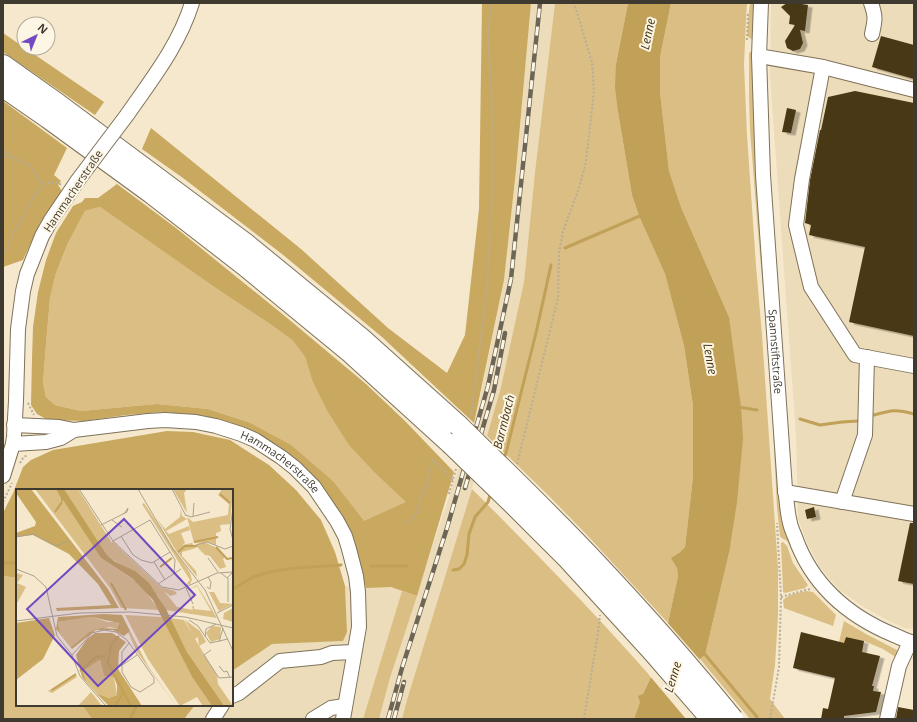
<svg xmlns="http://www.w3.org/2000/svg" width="917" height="722" viewBox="0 0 917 722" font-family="'Open Sans',sans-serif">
  <defs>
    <filter id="shadow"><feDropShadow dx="4.5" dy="2.5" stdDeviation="0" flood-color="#0004"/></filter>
  </defs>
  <rect width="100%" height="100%" fill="#f5e8cd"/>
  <path fill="#ecdcb9" d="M531,3h24l-20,169 -11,110 -23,105 -14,49 -15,53 -65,211 -5,19h-23l11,-41 39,-122 45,-133 9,-39 21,-104 12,-110z
    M771,3h143v626l-10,-1 -19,-9 -23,-13 -24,-17 -18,-22 -12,-22 -10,-26 -2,-84 -26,-359z
    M345,586l21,2 25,-2 11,5 -39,128h-179l11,-14h37v-34l40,-27 71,-3 4,-9z"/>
  <path fill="#dabe83" d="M555,3h73l-12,61 2,48 14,83 7,21 26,58 19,72 9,60v71l-8,70 -6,6 -2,15 1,8 -10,47 -81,-88 -39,-40 -61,-59 14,-49 23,-105 11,-110z
    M671,3h76l-1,16 -2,46 3,70 9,131 6,69 16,234v46l-3,50 -5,34 15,20h-35l-50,-60 5,-4 24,-102v-236l-48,-110 -12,-36 -9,-79v-35z
    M750,3h6l-2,38 -7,-5 1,-17z
    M753,50l28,453 56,105 -2,1c-22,-19 -35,-40 -47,-67 -2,-3 -7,-3 -8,-6l-3,-28 -5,-101 -7,-94 -8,-93 -7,-90 -1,-33v-44z
    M100,207l117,82 53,35 22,16 13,17 7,23 64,94 31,28 -43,20 -30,-40 -86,-60 -40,-13 -51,-5 -76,7 -26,-6 -9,-8 -3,-14 3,-39 4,-46 6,-25 12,-30 17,-32z
    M472,489c61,61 122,123 179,188l-8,17 -9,25h-232l5,-19z
    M783,542l4,4 6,17 15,22 -3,3 -20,5 -2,-1v-2l-2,-47z
    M3,576l14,2v127h65l10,14h-89z
    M402,591l15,5 -27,82 -11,41h-16z
    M806,591l7,1 23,23 -3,11 -49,-18 -1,-8c6,-6 15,-7 23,-9z
    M844,621l22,13 31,16v8l-14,-9 -19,-8 -18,-4 -11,40 -4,-1z"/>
  <path fill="#c9a860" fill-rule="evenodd" d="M482,3h49l-15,167 -12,110 -30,143 -92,-86 -100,-83 -99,-76 -41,-29 9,-21 150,121 87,79 59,45 18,-38 14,-126z
    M3,33l101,69 -9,13 -92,-63z
    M3,101l64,47 -13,27 7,6 -3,4 4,6 -23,34 -16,35 -20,7z
    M117,184l59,44 110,89 80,67 39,37 49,51 -37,124 -26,-9 -25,1 -14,-52 -15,-28 -19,-26 -20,-21 -19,-15 -26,-15 -22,-8 -30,-8 -39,-3 -36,3 -42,6 -36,-1 -11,-6 -6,-9 1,-46 1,-32 5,-35 8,-32 10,-27 17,-27 9,-4 3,-4h13zM100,207l117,82 53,35 22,16 13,17 7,23 16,32 21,33 27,29 30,28 -42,19 -30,-39 -43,-37 -43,-23 -40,-13 -51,-5 -76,7 -26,-6 -9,-8 -3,-14 3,-39 4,-46 6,-25 12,-30 17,-32z
    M167,431l26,1 37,8 39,25 27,25 25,30 14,32 10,34 2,46 -4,9 -71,3 -40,27v-181h-215v88l-14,-2v-63l10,-20 10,-26 8,-7 22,-10z
    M82,705h113l-11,14h-92z"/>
  <path fill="#c1a058" d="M628,3h43l-11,54v35l9,79 12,36 48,110 12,90 2,32 -6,63 -8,51 -24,102 -5,4 -15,60h-51l6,-17 -2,-6 5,-2 8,-17 17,-54 10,-47 -1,-8 -6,-10 8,-5 6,-6 8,-70v-71l-9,-60 -19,-72 -26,-58 -7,-21 -14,-83 -3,-25 1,-23z"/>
  <path fill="#f5e8cd" d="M666,621l35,40 -13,58h-2l-37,-44z"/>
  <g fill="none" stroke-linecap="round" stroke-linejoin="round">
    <path stroke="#c1a058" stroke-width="3" d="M565,248l77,-33
      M738,407l19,3
      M874,415c18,-5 22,-6 40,-1
      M800,419l20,6 22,-3 16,-1
      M504,459l3,-10 29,-116 15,-68
      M3,563h14
      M371,566h36
      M453,570l6,-1 5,-5 3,-9 2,-21 6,-17 13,-15 3,-10
      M232,590c8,-5 16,-11 24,-14 27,-9 57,-9 85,-11
      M703,652l54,65
      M130,719l7,-14"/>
  </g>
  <path fill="#493812" filter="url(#shadow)" d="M787,3h8l13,2 -3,26 -5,-1 3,13 -3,6 -7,2 -6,-3 -2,-7 10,-16 -6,-1 1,-8 -9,-9z
    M881,36l33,9v34l-42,-12z
    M855,91l59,12v233l-65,-14 16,-75 -56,-12 2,-10 -6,-2 5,-43 10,-50h1l7,-33z
    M787,108l9,2 -5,23 -9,-1z
    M814,507l2,10 -9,2 -2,-9z
    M910,523h4v61l-16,-3z
    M801,632l43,11 2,-6 18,4 -2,11 18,4 -8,30h2l-1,5 8,1 -5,20 -32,4v3h-23l2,-11 5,1 7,-31 -42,-10z
    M898,707l16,3v9h-18z"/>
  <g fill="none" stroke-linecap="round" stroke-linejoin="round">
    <defs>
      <g id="minor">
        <path id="s1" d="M761,3l-2,53 4,119 22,314c2,11 2,23 5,34 1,5 3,9 5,14 17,48 53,79 99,98 7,3 13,6 20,8"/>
        <path d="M871,3c5,14 4,17 1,31"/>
        <path d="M759,56l64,11 91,23"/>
        <path d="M823,67l-21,112 -6,46 15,62 44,68 59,11"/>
        <path d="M127,115c25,-36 52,-70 65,-112"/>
        <path id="s2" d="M14,425l45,2 15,3 74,-9 17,-1 31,2 20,4 25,8 14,6 26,17 14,11 19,19 23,34 8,15 4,13 7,27 2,16 1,35 -16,92"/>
        <path d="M13,444l33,-2 15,-4 13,-8"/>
        <path d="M3,476l10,-32 1,-8 2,-35 2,-72 5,-38 4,-17 15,-38 9,-16 27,-40"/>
        <path d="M785,492l129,22"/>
        <path d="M842,502l23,-67 2,-78"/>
        <path d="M232,696l7,-3 41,-32 41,-4 11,-4 22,-1"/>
        <path d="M213,719l9,-14"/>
        <path d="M313,719l18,-11 14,-2"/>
        <path d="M887,719l12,-53 11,-24"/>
      </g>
      <path id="highway" d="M3,65l55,39 187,139 116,95 97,87
        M3,87l45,31 103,75 93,72 107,88 100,91"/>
    </defs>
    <use href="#minor" stroke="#7e7259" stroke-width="16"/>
    <use href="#highway" stroke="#7e7259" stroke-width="22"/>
    <path stroke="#b7ad98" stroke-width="2" stroke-dasharray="2 2" stroke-linecap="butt" d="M747,40l1,-28
      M3,151l7,4
      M3,157l7,-1 20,10 12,19
      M3,253l35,-63c8,-8 13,-10 24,-5
      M28,403l6,12
      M471,416l16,-127 4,-73 2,-64 -2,-65 -3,-53 3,-31
      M20,463l3,-5 4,-3
      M517,464l41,-166 1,-45 4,-22 15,-40 8,-29 8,-71 -2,-29 -18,-59
      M449,494l7,-25
      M3,502l9,-19
      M408,522l6,-5 4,-6 2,-13 7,-12 2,-15 4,-11 20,20
      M781,597l24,-7 6,-1
      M584,719l14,-86 2,-18
      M770,719l9,-52 2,-70 -4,-74"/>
    <use href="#minor" stroke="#fff" stroke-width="14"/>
    <use href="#highway" stroke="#fff" stroke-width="20"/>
    <defs>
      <path id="rail" d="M465,488l29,-98 11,-57
        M388,719l14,-51 45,-140 41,-142 23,-107 29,-276
        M394,719l10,-37"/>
    </defs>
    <use href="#rail" stroke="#6d6657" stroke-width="4.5"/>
    <use href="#rail" stroke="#fef6e5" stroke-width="3" stroke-dasharray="9" stroke-linecap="butt"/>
    <defs>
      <path id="minor-bridge" d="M78,180l49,-65"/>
      <path id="highway-bridge" d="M458,425c47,46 94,91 139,139 47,50 93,102 136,155
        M451,444l65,63 52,52 84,92 59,68"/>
    </defs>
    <use href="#minor-bridge" stroke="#7e7259" stroke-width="16" stroke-linecap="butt"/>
    <use href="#highway-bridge" stroke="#7e7259" stroke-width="22" stroke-linecap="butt"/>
    <use href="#minor-bridge" stroke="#fff" stroke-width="14"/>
    <use href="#highway-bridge" stroke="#fff" stroke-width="20"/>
  </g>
  <g text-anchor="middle" stroke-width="4" stroke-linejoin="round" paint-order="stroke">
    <g font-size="11" fill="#3f3a2f" stroke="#fef6e5">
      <text transform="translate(73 191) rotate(-56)" y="4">Hammacherstraße</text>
      <text dy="4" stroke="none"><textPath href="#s1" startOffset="349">Spannstiftstraße</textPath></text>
      <text dy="4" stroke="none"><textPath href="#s2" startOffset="278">Hammacherstraße</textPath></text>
    </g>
    <g font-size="12" font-style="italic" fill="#433515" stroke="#fef6e5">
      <text transform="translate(648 34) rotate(-78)" y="4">Lenne</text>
      <text transform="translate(710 359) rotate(80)" y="4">Lenne</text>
      <text transform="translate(504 422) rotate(-76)" y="4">Barmbach</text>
      <text transform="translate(673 677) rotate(-73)" y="4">Lenne</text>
    </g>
  </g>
  <g transform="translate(16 489)">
    <rect width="217" height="217" fill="#f5e8cd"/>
    <path d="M19,0h21l45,69 39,26 19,26 -38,-2 -11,-20zM48,0h14l34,54v-2l49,46 14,4 2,3 -7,2 -6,-5 13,16 16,3 -1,-4h2v3l17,2 -14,-25 -9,4 9,-5 20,33 -51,-8 -8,-14 -56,-45zM157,0h14l-3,4 3,20zM206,0h11l-3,35 -10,1 1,6 -5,2v12l-8,-3 -14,1 -7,-26 6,5 35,-7 1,-11 -11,-9zM128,14l46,70 2,7 -2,4 -6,3 6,-7 -48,-76zM165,20l1,7 5,3 -21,12 3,3 20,-8 1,4 -9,3 4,10 -3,2 10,-2 4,5 -14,4v4l14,15 1,6 -20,-25 -20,-33 8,10 15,-12zM188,53l15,7 6,8 -2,2 3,8 -6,2 -10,-13 -5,-1 -8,-8 -1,-3zM0,84l7,2 -6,8 9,4 -10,18zM193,103h5l6,11 13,1 -14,7zM217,119v14l-10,-3 1,-6zM109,126l37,2 30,60 20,29h-9l-6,-9 -17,9 -32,-47zM75,128l17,5h11l-2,7 -7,-2 -21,5 -18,15 -11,-14 -2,-11zM154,129l14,2 33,56 1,8 15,22h-9l-8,-10 -29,-44zM169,131l15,11 6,11 -7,4 -1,-9 -3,2zM196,137l9,1 -1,12 -9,3 -5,-9zM114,142l18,35 28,40 -39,-54 -9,-20zM84,171l4,16 10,1 3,18 -8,3 -13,-5 -9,-10 -4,-12zM59,185l2,3 -25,16 -4,-2zM75,203l11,14h-24z" fill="#dabe83"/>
    <path d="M0,0h15l77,100 11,19 -62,3 -1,-3 55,-3 -13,-21 -29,-30 -36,-19 -17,2v-4l19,-7 1,-4 -20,-29zM88,125l18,1 8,16 -6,5 -11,-6h-17l-24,19 -16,-20 2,-12zM75,128l28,6 -2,6 -15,-1 -13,4 -18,15 -11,-14 -2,-11zM33,129l6,17 -12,24 -27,21v-57zM79,144h17l14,9 -7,9 -1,18 24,37h-33l-13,-13 13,5 8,-3v-10l-3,-8 -10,-1 -4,-16 -17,11 4,12 -5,-6 -6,-22 11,-16z" fill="#c9a860" fill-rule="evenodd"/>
    <path d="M40,0h8l42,65 9,8 20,9 14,12 17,26 21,43 37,54h-12l-20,-29 -39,-77 -20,-21 -32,-21 -38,-58 -2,3v-5z" fill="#c1a058"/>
    <path fill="none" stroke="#c1a058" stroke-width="2" d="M204,5l10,9M39,23l7,-10M178,53l24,-5M200,58l11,12 6,-1M162,63l7,-6h12M144,78l12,-9M95,94l15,27M103,147l-8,9 -3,18 23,43M64,182l16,-14 10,-1M36,201l24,-16M99,217l8,-13"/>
    <path fill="none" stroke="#aca28e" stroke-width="1" d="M63,0l34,52 49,46 17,3 38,-17 16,-1M122,0l35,60 32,41 28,61M156,0l14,27M217,19l-3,21 3,11M170,26l5,2 19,-5M177,27l1,-13M96,31l10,7M85,36l26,-13 1,-4 -4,6M105,47l12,19 8,5 11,3 18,-11M0,48l17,-3 23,12 13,-5M97,52l37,-21 25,40 -1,14M180,56l11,-3 18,7 8,-3M192,69l10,14M138,73l11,18M0,80l18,7 12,11 11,49 15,19 8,21 26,30M205,84l6,5 5,-5M142,95l23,-15M191,98l3,2 1,-7 -3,-5M170,99l7,16M212,113v-24M201,124l16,-8M173,131l9,6 12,17 18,-4M0,132l63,-8 52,-1 54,5 48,11M189,148l1,-8 10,-5M203,153l4,-14M195,161l-7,5 15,23 14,-1M56,166l20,-22 12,-3 12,2 11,8 27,38v5l-14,9 -9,-5 -9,-15v-20l7,-9M105,177l16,-11M203,177l5,6 3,-1 3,7"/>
    <path fill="#7249c1" fill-opacity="0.15" stroke="#7249c1" stroke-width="2" d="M108,30l71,76 -97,91 -71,-77z"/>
    <rect width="217" height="217" fill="none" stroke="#3f3a2f" stroke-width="2"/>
  </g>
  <rect width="917" height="722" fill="none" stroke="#3f3a2f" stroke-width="8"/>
  <g transform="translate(36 36) rotate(43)"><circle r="19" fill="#fef6e5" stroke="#b2ab9c"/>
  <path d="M0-3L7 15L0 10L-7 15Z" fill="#7249c1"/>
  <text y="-6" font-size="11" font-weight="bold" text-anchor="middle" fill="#3f3a2f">N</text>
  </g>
</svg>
